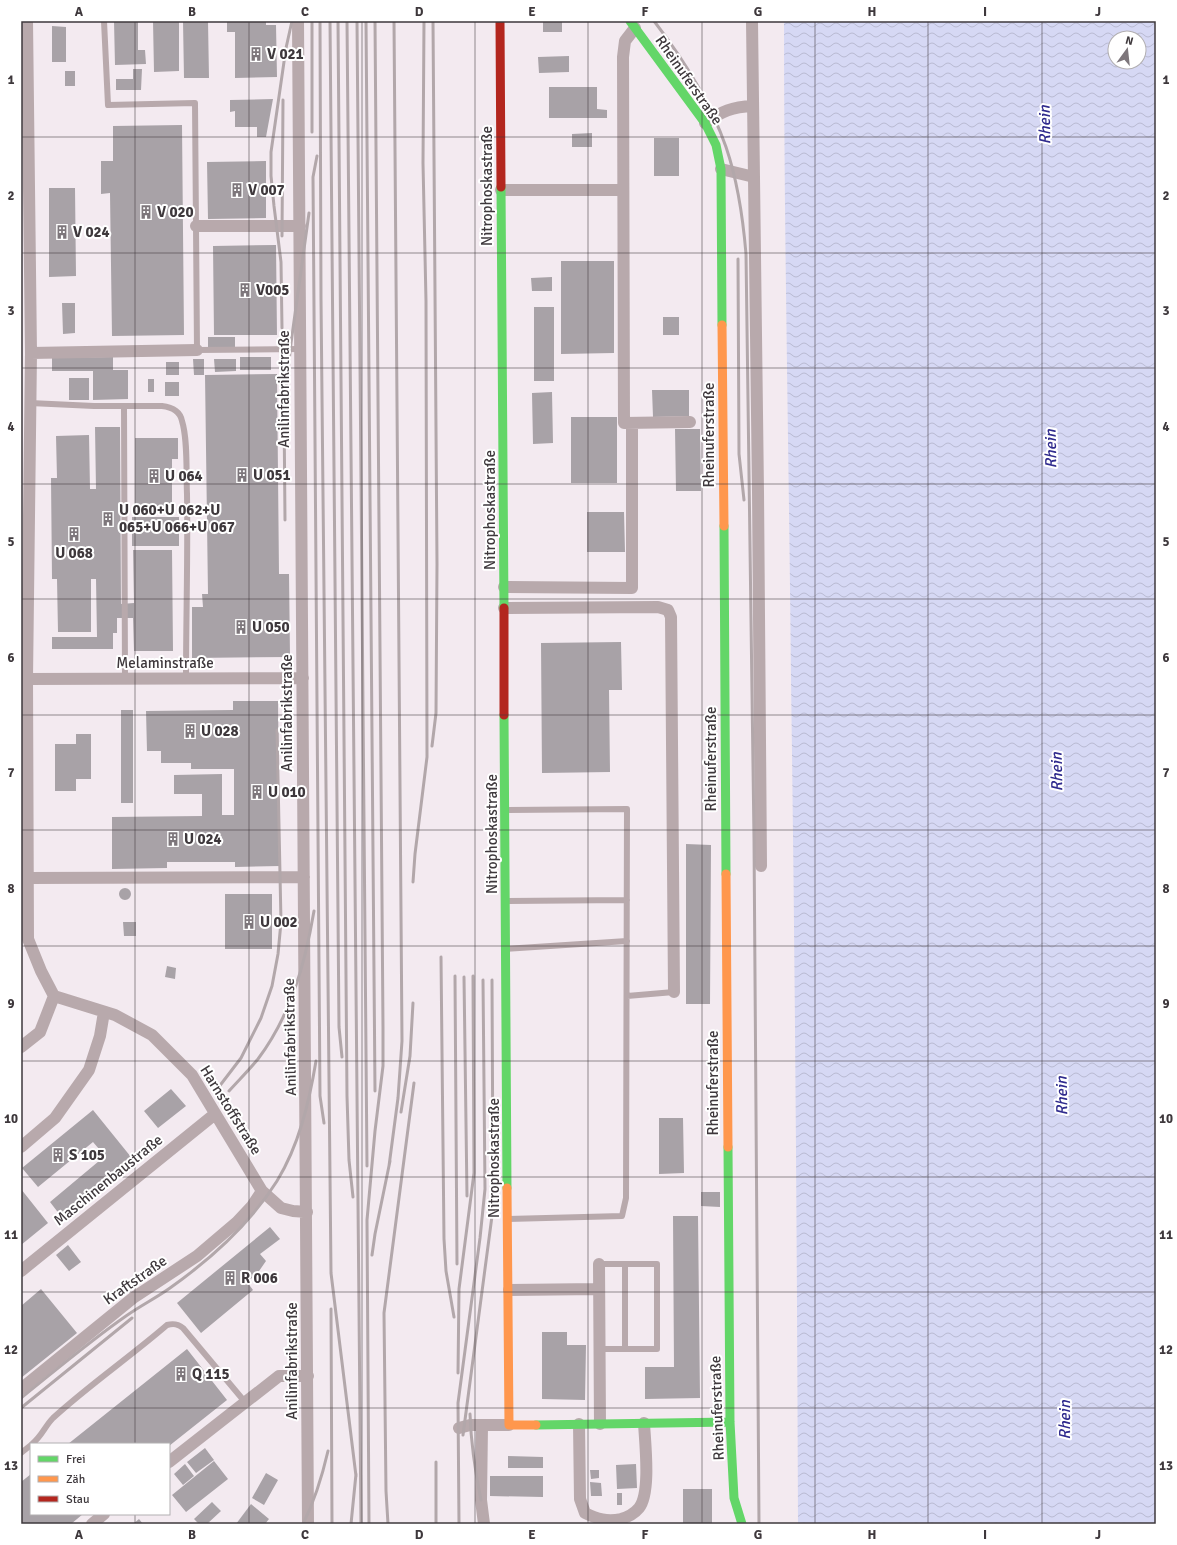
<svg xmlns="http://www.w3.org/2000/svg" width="1177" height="1545" viewBox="0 0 1177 1545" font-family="Signika,sans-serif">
  <defs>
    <pattern id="water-waves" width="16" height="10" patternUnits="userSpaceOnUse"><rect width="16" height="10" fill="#d6d8f4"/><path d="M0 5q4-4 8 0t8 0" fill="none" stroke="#b9bad2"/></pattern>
  </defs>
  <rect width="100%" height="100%" fill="#f3eaf0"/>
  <path fill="url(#water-waves)" fill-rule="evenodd" d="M784,21h372v1503h-358c-1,-282 -3,-564 -7,-846 -2,-219 -7,-438 -7,-657zM1115,38h24v24h-24z"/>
  <path fill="#a8a2a7" d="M114,21h24v29h7l1,14 -31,1z
    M153,21h26v50l-25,1z
    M183,21h25l1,57h-25z
    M227,21h39v4h10l1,52 -42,1v-46h-8z
    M543,21h19v11h-19z
    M52,26l14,1v35h-14z
    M569,56v16l-30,1 -1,-16z
    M133,69h9l-1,21h-25v-11h17z
    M65,71h10v15h-10z
    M549,87h48v22l10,1v8h-58z
    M273,99l-7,38h-9v-10h-22v-16l-5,1v-12z
    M182,125l2,210 -72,1 -2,-143 -9,1v-33h12v-35z
    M592,133v14h-20v-13z
    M654,138h25v38h-25z
    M266,161v57l-58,1 -1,-57z
    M49,188h26l1,88 -27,1z
    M276,245l1,90h-63l-1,-89z
    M561,261h53v92l-53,1z
    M552,277v14h-20l-1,-13z
    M62,303h13v30l-12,1z
    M534,307h20v74h-20z
    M663,317h16v18h-16z
    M208,337h27v11h-27z
    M113,357v13h15v29l-35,1v-29h-41v-13z
    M240,357h31v13h-31z
    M193,359h11v16h-10z
    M214,359h22v12l-21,1z
    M166,362h13v13h-13z
    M277,374l2,200h10l1,83 -98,1v-51h11l-1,-13h6l-3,-219z
    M69,378h20v22h-20z
    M148,379h6v13h-6z
    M165,382h14v14h-14z
    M652,390h37v26l-36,1z
    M552,392l1,51 -20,1 -1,-51z
    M571,417h46v66h-46z
    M95,427h25l1,177 13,-1 -1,-53h39l1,101h-39l-1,-33h-16v15h-4v16h-61v-12h45l-1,-58h-5v53h-33l-1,-53h-5l-1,-101h6l-1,-42 33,-1 1,54h6z
    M675,429h25l1,62h-25z
    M135,438h43v21h-6v47h-37z
    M587,512h37l1,40h-38z
    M132,517h47v29h-47z
    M621,642l1,48h-13l1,82 -68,1 -1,-130z
    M233,701h45l2,165 -45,1v-5h-68v6l-55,1v-52l90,-1v-22h-28v-19l48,-1v41h12v-46h-43v-6h-30v-12h-14l-1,-40 87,-1z
    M121,710h12v93h-12z
    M76,734h15v45h-15v12h-21v-47h21z
    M686,844l25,1 -1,159h-24z
    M119 894a6 6 0 1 1 12 0a6 6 0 1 1-12 0Z
    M225,894h47v55h-47z
    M123,922h13v14h-12z
    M167,966l9,2 -1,11 -10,-2z
    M171,1089l15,17 -28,22 -14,-17z
    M93,1110l38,47 -71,58 -10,-13 55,-46 -12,-14 -55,45 -16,-19z
    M659,1118h24l1,55 -25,1z
    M21,1189l27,34 -27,22z
    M701,1192h19v15l-19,-1z
    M673,1216h25l2,182 -55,1v-32h29z
    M270,1227l10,12 -20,15 6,7 -9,13 -10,8 6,8 -52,43 -24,-30z
    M68,1245l13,17 -12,9 -13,-16z
    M41,1289l36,44 -56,45v-72z
    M542,1332h25v13h19l-1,55 -43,-1z
    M187,1349l40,51 -58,46v-2h-101z
    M205,1448l9,12 -18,13 -9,-11z
    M508,1456l35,1v11h-35z
    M214,1461l14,18 -42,33 -14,-17z
    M185,1464l9,12 -11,9 -9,-11z
    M636,1464l1,24 -20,1 -1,-24z
    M590,1470h9v8l-8,1z
    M266,1473l12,7 -14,25 -12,-7z
    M31,1474v40h52l-12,10h-50v-42z
    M490,1476h53v21l-53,-1z
    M590,1482l11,1 1,13h-11z
    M683,1489h29v35h-29z
    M617,1493h5v12h-5z
    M212,1502l9,9 -14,13h-8l-5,-5z
    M251,1504l18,15 -4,5h-29z
    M139,1519l4,5h-10z"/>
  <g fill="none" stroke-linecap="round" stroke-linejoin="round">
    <path stroke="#b8a9ac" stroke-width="6" d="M104,21l4,84 87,-2 2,247 103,-1
      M30,403l64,3h68c9,1 18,5 20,15 6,19 4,52 5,73 1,61 -1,123 -1,185
      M124,406l1,273
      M506,810l121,-1 -1,389 -4,18 -114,3
      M508,901l119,-1
      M506,949l121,-8
      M627,996l47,-4
      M599,1264h58v85h-58
      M625,1264v85
      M32,1444c10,-8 13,-18 21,-26 36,-33 77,-61 114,-93 7,-2 11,-1 16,3l62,74
      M21,1453l10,-8"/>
    <path stroke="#b8a9ac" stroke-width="12" d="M27,21l4,332 -4,326 1,260 13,32 13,25 61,19 37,20 40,40 70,116 19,17 12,3 14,1
      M298,21l10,1503
      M752,21l6,470 3,375
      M635,28l-10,13 -2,16 1,366 66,-1
      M705,123c17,-12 27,-16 48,-17
      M721,169l33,8
      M501,190h122
      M196,226h104
      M31,353l166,-3
      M504,587l128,1v-165
      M504,608l154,-1 10,3 3,7 3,375
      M27,679l276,-1
      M28,878l276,-1
      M21,1047l19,-15 14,-36
      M21,1147l34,-29 34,-48 11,-34 4,-24
      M599,1264l1,160
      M21,1271l194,-157
      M509,1290l90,-1
      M21,1389l112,-91 64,-42 40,-34 15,-16 10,-15
      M579,1424l1,75 5,14c12,6 22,9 36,6 7,-2 13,-5 18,-11 12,-15 6,-65 5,-85
      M482,1426l-1,74 3,24
      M459,1428l11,-3h39
      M169,1462l110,-86h29
      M92,1524l12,-10"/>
    <path stroke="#63d668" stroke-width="9" d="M630,21l75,102 11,22 5,24 1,156
      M501,187l3,421
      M724,526l2,348
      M504,715l3,473
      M728,1147l2,275 4,76 8,26
      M536,1425l194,-3"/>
    <path stroke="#ff974d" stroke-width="9" d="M722,325l2,201
      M726,874l2,273
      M507,1188l2,237h27"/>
    <path stroke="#b3261e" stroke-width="9" d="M500,21l1,166
      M504,608v107"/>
    <path stroke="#b2a7aa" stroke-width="3" d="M320,21l1,278 10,974 25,203
      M330,21l9,1006 3,30
      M338,21l9,1075 2,64 4,37
      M347,21l14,1503
      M357,21l10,1145
      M366,21l9,1070
      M654,21c30,39 56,80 72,126 12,35 17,71 20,107l8,584 5,686
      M312,132v-111
      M317,156l-4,21 7,919 4,27
      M282,236l1,-136
      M738,259l1,195 5,46
      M282,328l-1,-66 -7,-56 -3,-30v-24l15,-104 6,-27
      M285,520l-1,-112 7,-65 18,-130
      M432,746l4,-33 1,-149 -4,-543
      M413,882l2,-28 12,-97 -1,-456 -3,-138 1,-142
      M441,957l3,282 2,32 8,46
      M455,976l2,288
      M464,977l3,219
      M229,1091c10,-11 20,-21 29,-32 33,-44 47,-95 56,-148
      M215,1092l26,-34 20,-40 11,-32 6,-32 3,-32 -4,-192
      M401,1112l9,-56 3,-53
      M389,1166l9,-68 4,-57 -8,-1020
      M372,1255l3,-21 15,-73
      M331,1309l1,215
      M458,1373l1,-84 15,-116 -1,-197
      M21,1398c35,-28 69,-57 105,-82 14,-10 30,-18 44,-28 41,-29 80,-64 107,-107 22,-36 32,-78 39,-120
      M21,1408l111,-90
      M470,1414c1,30 5,57 11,86
      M463,1435l29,-219 1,-31 -1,-205
      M436,1462v62
      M303,1524c12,-24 19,-47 25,-73
      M351,1524l5,-50
      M369,1524l-2,-304 8,-89 8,-65v-39l-8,-1006
      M388,1524l-2,-33 -2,-178 30,-230
      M459,1524l-1,-121 22,-165 5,-49 -2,-209"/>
  </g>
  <path fill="none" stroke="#3e383c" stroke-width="1" stroke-opacity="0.55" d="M135,21v1423M249,21v1503M362,21v1503M475,21v1503M588,21v1503M702,21v1503M815,21v1503M928,21v1503M1042,21v1503M21,137h1135M21,253h1135M21,368h1135M21,484h1135M21,599h1135M21,715h1135M21,830h1135M21,946h1135M21,1061h1135M21,1177h1135M21,1292h1135M21,1408h1135M135,1514v10"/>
  <defs>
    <symbol id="building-bare" viewBox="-9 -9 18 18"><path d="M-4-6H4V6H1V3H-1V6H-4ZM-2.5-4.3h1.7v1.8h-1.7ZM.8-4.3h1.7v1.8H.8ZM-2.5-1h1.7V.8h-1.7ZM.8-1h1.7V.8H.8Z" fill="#7d767b" stroke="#fff" stroke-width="2.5" paint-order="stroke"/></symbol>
  </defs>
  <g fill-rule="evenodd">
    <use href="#building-bare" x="246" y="44" width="20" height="20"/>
    <use href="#building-bare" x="227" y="180" width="20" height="20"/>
    <use href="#building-bare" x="136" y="202" width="20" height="20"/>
    <use href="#building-bare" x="52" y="222" width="20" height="20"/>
    <use href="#building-bare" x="235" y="280" width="20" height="20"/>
    <use href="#building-bare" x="232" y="465" width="20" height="20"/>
    <use href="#building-bare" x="144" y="466" width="20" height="20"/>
    <use href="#building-bare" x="98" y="509" width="20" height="20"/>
    <use href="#building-bare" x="64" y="524" width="20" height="20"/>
    <use href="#building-bare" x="231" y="617" width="20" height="20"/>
    <use href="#building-bare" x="180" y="721" width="20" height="20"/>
    <use href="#building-bare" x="247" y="782" width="20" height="20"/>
    <use href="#building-bare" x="163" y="829" width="20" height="20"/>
    <use href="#building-bare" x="239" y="912" width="20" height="20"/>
    <use href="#building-bare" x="48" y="1145" width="20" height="20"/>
    <use href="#building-bare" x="220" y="1268" width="20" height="20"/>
    <use href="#building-bare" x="171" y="1364" width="20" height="20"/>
  </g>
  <g text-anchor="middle" stroke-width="4" stroke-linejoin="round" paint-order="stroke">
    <g font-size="15" font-weight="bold" fill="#3e383c" stroke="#fff" text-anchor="start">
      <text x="267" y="59">V 021</text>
      <text x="248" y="195">V 007</text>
      <text x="157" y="217">V 020</text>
      <text x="73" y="237">V 024</text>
      <text x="256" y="295">V005</text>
      <text x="253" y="480">U 051</text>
      <text x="165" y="481">U 064</text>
      <text x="119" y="515">U 060+U 062+U<tspan x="119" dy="17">065+U 066+U 067</tspan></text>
      <text x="74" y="558" text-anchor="middle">U 068</text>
      <text x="252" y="632">U 050</text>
      <text x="201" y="736">U 028</text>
      <text x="268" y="797">U 010</text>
      <text x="184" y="844">U 024</text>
      <text x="260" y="927">U 002</text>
      <text x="69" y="1160">S 105</text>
      <text x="241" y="1283">R 006</text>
      <text x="192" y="1379">Q 115</text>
    </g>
    <g font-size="15" fill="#3e383c" stroke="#fff">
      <text transform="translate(689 80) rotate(55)" y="5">Rheinuferstraße</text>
      <text transform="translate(487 186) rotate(-90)" y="5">Nitrophoskastraße</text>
      <text transform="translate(284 389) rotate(-90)" y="5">Anilinfabrikstraße</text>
      <text transform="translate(709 435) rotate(-90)" y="5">Rheinuferstraße</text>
      <text transform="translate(490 510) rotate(-90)" y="5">Nitrophoskastraße</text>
      <text x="165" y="668">Melaminstraße</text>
      <text transform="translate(287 713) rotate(-90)" y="5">Anilinfabrikstraße</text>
      <text transform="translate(711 759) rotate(-90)" y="5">Rheinuferstraße</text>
      <text transform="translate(492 834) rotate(-90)" y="5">Nitrophoskastraße</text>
      <text transform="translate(290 1037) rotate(-91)" y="5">Anilinfabrikstraße</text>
      <text transform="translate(713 1083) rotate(-90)" y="5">Rheinuferstraße</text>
      <text transform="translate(231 1110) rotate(58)" y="5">Harnstoffstraße</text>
      <text transform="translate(494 1158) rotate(-90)" y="5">Nitrophoskastraße</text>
      <text transform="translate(108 1180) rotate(-39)" y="5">Maschinenbaustraße</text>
      <text transform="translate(135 1280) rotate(-35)" y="5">Kraftstraße</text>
      <text transform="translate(292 1361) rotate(-90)" y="5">Anilinfabrikstraße</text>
      <text transform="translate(717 1408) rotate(-92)" y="5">Rheinuferstraße</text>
    </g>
    <g font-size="16" font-style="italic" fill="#2f2a8d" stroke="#fff">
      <text transform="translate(1044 125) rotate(-91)" y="6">Rhein</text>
      <text transform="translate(1050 449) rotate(-91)" y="6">Rhein</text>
      <text transform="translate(1056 772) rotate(-91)" y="6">Rhein</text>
      <text transform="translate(1061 1096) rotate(-91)" y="6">Rhein</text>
      <text transform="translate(1064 1420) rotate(-90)" y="6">Rhein</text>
    </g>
  </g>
  <rect width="1177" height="1545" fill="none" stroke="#ffffff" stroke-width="44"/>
  <rect x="30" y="1443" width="140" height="72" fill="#ffffff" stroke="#b2afb1"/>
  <rect x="38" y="1456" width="20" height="6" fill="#63d668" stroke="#b2afb1"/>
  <text x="66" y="1463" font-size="12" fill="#3e383c">Frei</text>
  <rect x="38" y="1476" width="20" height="6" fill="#ff974d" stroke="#b2afb1"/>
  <text x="66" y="1483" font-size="12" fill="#3e383c">Zäh</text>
  <rect x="38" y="1496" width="20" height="6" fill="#b3261e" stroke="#b2afb1"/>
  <text x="66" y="1503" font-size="12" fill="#3e383c">Stau</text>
  <g transform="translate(1127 50) rotate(15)"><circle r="19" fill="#ffffff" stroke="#b2afb1"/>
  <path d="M0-3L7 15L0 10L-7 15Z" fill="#7d767b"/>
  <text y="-6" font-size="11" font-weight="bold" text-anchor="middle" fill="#3e383c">N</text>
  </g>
  <rect x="22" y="22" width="1133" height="1501" fill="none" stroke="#3e383c" stroke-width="1.5"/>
  <g font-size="13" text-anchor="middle" font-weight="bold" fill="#3e383c">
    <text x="79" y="16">A</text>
    <text x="192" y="16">B</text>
    <text x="305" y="16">C</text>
    <text x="419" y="16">D</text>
    <text x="532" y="16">E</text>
    <text x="645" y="16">F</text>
    <text x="758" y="16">G</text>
    <text x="872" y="16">H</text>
    <text x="985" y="16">I</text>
    <text x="1098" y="16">J</text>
    <text x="11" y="84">1</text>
    <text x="1166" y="84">1</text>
    <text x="11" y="200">2</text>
    <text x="1166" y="200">2</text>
    <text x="11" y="315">3</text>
    <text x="1166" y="315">3</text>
    <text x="11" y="431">4</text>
    <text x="1166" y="431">4</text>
    <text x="11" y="546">5</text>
    <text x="1166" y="546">5</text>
    <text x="11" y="662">6</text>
    <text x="1166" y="662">6</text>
    <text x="11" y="777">7</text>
    <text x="1166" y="777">7</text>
    <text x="11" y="893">8</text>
    <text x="1166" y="893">8</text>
    <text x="11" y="1008">9</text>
    <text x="1166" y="1008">9</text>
    <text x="11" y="1123">10</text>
    <text x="1166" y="1123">10</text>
    <text x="11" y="1239">11</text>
    <text x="1166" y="1239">11</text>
    <text x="11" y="1354">12</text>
    <text x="1166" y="1354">12</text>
    <text x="11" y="1470">13</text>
    <text x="1166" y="1470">13</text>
    <text x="79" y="1539">A</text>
    <text x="192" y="1539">B</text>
    <text x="305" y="1539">C</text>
    <text x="419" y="1539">D</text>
    <text x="532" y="1539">E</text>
    <text x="645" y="1539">F</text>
    <text x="758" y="1539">G</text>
    <text x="872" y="1539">H</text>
    <text x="985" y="1539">I</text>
    <text x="1098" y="1539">J</text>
  </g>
</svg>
